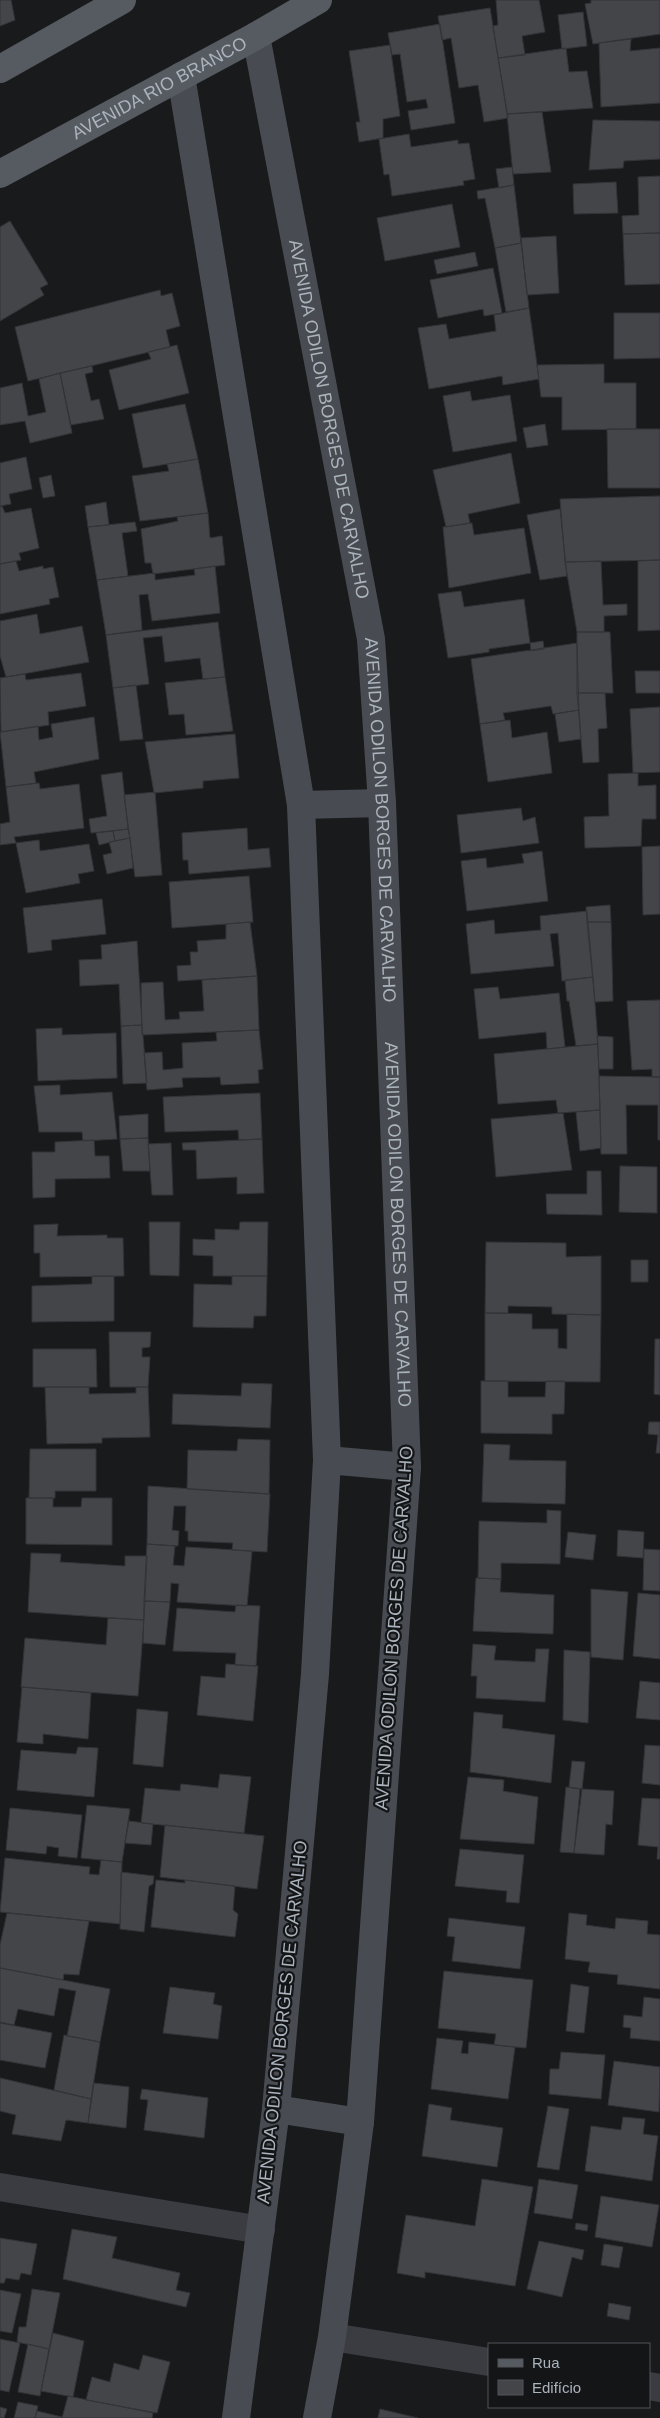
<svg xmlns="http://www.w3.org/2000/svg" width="660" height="2418" viewBox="0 0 660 2418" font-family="Helvetica,sans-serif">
  <rect width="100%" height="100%" fill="#191a1c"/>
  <path fill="#434549" stroke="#333438" d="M0,0h11l4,20 -15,6z
    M496,0h43l6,32 -23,4 3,19 -27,3 -5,-32 5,-1z
    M591,0h69v34l-67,10 -8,-40 6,-1z
    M490,8l18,110 -24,4 -6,-37 -19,3 -8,-50 -9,2 -4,-24z
    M583,12l4,34 -25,3 -4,-34z
    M440,24l15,99 -44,7 -3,-19 20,-3 -2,-9 -19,3 -7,-48 -8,1 -4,-22z
    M631,39l-1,12 30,-3v55l-59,4 -2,-64z
    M390,45l10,71 -17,3v19l-24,4 -3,-20h4l-11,-71z
    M566,48l3,24 18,-1 6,37 -86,6 -9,-56z
    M542,112l9,60 -38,2 -6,-60z
    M593,120l67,1v38l-36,2 -1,7 -34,2z
    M409,134l2,13 47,-7v4l11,-1 6,36 -12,2 1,4 -72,11 -3,-22 -5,1 -5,-36z
    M512,167l2,18 -15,3 -3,-19z
    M660,176v57l-37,1 -1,-18 17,-1 -1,-38z
    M616,182l2,31 -44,1 -1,-30z
    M514,185l7,58 -26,5 -10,-50 -7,1 -1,-8z
    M452,204l8,43 -75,14 -8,-43z
    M10,221l38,63 -8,4 4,7 -44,26v-94z
    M660,233v51l-35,1 -2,-51z
    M556,236l3,57 -32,2 -6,-57z
    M521,243l8,65 -23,4 -11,-64z
    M475,252l3,14 -41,8 -3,-14z
    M493,268l9,45 -18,3 -1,-7 -45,9 -8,-38z
    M160,290l1,6 11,-3 8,33 -14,4 4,17 -142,34 -13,-54z
    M529,308l10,71 -36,6 -1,-9 -73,13 -11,-61 28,-4 3,15 47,-8 -2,-16z
    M614,313h46v45l-46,1z
    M177,345l12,48 -70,17 -10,-40 42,-11 -3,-7z
    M604,364v19h32v46l-74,1v-33h-21l-4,-32z
    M92,366l1,6 -8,2 6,27 8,-2 5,20 -33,6 -11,-52z
    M60,373l12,60 -42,10 -5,-22 -25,4v-37l22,-5 6,33 18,-4 -7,-33z
    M470,391l2,10 38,-6 7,46 -64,11 -10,-56z
    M185,404l13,55 -55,9 -11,-54z
    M545,424l3,21 -21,3 -4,-20z
    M607,429h53v59h-52z
    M511,453l9,50 -52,11 2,9 -24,4 -13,-57z
    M26,457l6,32 -23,5 2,10 -11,2v-43z
    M198,459l10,54 -68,8 -8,-45 37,-5 -2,-7z
    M51,475l4,21 -12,2 -4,-20z
    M660,496v64l-95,2 -5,-63z
    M106,502l3,23 -21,2 -3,-21z
    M2,506l3,7 26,-5 8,40 -20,5 2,7 -21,4v-57z
    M560,509l7,67 -27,4 -13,-65z
    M208,513l2,25 12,-2 3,29 -72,9 -2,-11h-6l-4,-34 37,-8 -1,-4z
    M135,522l2,9 -15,2 6,43 -31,4 -9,-53z
    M472,523l2,12 50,-7 7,45 -82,15 -6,-61z
    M660,560v70l-22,1v-70z
    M16,561l3,10 24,-5v3l10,-2 6,30 -10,2 1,5 -50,10v-50z
    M601,561l2,44 24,-1v11l-23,1v16h-27l-12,-70z
    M215,566l5,47 -68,8 -4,-27 -9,1 3,35 -36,5 -9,-55 58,-7v7l40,-5 -1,-6z
    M461,591l3,16 60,-8 6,44 -41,6v3l-41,6 -10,-64z
    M37,614l3,20 42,-8 7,36 -83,15 -6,-21v-35z
    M218,622l7,55 -22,2 -3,-21 -35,4 -3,-26 -19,2 6,46 -36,4 -7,-53z
    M577,632h33l3,61h-36z
    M543,641l1,8 -13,2 -1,-8z
    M577,643l2,67 -26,4 -2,-8 -48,7 2,7 -25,4 -9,-65z
    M635,671h25v22h-24z
    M81,673l5,33 -38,6 1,13 -48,7 -1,-54 25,-4 1,6z
    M225,677l8,54 -47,4 -2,-21 -15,1 -4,-32z
    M136,685l7,54 -23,2 -7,-53z
    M577,693h28l2,35 -9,1 1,33 -16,1z
    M660,707v65l-27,1 -3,-64z
    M579,710l2,29 -22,3 -4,-28z
    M94,717l5,42 -65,13 2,11 -30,4 -6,-55 38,-6 1,14 14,-3 -2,-13z
    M510,720l2,18 35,-6 5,41 -64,9 -8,-58z
    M235,734l4,44 -36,3v7l-49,5 -9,-51z
    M122,772l6,57 -37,4 -2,-14 18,-3 -6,-41z
    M638,773v13l18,-1v34h-14l-1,27 -56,2 -1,-31 25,-1 -1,-42z
    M39,783l1,6 39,-5 5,44 -70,9 2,6 -16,2v-21l10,-2 -4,-35z
    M155,792l7,83 -27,2 -11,-82z
    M521,808l2,13 12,-4 4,26 -78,10 -4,-38z
    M247,828l1,22 21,-2 2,19 -82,7 -1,-14h-5l-1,-27z
    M128,829l2,9 -15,3 -2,-10z
    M113,831l2,10 -16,4 -3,-12z
    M130,838l3,30 -26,6 -4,-19 9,-2 -3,-11z
    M39,840l1,11 49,-7 5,27 -16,3 2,9 -54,10 -10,-50z
    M660,846v68l-17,1 -1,-68z
    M542,851l6,50 -81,10 -6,-50 25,-3 1,10 37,-5 -2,-9z
    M249,876l4,46 -81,6 -3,-46z
    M102,899l4,35 -55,6 1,10 -24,3 -5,-45z
    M610,905l1,17h-24l-1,-15z
    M587,911l6,66 -31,4 -4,-48 -8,1 4,32 -83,8 -5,-50 28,-4 1,14 46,-4 -1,-14z
    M250,922l7,54 -79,5 -1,-15 14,-1 -1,-13h8l-1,-11 29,-2v-15z
    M587,922h24l2,79 -18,1z
    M137,941l5,84 -21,1 -2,-42 -39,2 -1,-26 23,-1 -1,-14z
    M257,976l2,54 -117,5 -1,-52 22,-1 2,38 15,-1 -1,-7 25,-1 -2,-31z
    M593,977l5,67 -22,2 -7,-45h-2l-2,-21z
    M498,987l2,12 59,-6 6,54 -18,2 -1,-17 -67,7 -5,-50z
    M660,1000v77h-8v-8l-20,1 -5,-69z
    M142,1025l5,58 -24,1 -2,-58z
    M62,1028v7l54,-2 1,45 -79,3 -2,-52z
    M259,1030l4,39 -5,1 1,13 -38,2 -1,-8 -38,1 1,9 -36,3 -3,-37 18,-1 1,18 20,-2 -1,-25 35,-2 -1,-9z
    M597,1036l16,1v32h-14z
    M598,1044l2,66 -42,3 -2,-13 -58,4 -4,-50z
    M599,1076l61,1v63h-2v-35h-32l1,49h-26z
    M60,1085v10l52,-3 5,47 -34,2 -1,-9h-43l-5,-46z
    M260,1093l2,46 -23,1 -1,-10 -73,2 -2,-35z
    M600,1110l1,38 -21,3 -4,-39z
    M563,1113l9,57 -76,7 -5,-58z
    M148,1114v24l-28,1 -1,-23z
    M148,1138l2,33h-27l-3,-32z
    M262,1139l2,54 -27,1v-17l-40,2 -1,-29h-13l-1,-7z
    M94,1140l1,16h14l1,22 -55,1v18l-22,1 -1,-46h23v-10z
    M171,1143l2,52h-21l-4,-51z
    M620,1166l37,1v46l-38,-1z
    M587,1171h14l1,44 -55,-1 -1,-20h41z
    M149,1222h31l-1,54 -29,-1z
    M240,1222h28l-1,54h-54v-20l-20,-1v-16l22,1v-11l24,1z
    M58,1224l-1,12 50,-1v3h16l1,38 -84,1v-24h-6v-28z
    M486,1242l80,1v14l35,-1v59l-49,-1v-7l-44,-1v7h-23z
    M631,1260h17v22h-17z
    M92,1276h22v45l-82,1v-36l60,-2z
    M232,1276h35l-1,40h-12l-1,12 -60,-1 1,-43 38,1z
    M485,1313l47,1v15h26v19l9,1v-35l34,1 -1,67 -115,-1z
    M109,1332h42l-1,15 -8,1v9h8l-2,30h-38z
    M655,1339h5v56l-6,-1z
    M33,1349h63l1,38h-64z
    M481,1381h27v16h37l1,-16h19l-1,33h-12v20l-71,-1z
    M242,1383l30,1 -2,44 -98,-4 1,-30 68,2z
    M45,1387h44v7l47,-1v-6h12l2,50 -48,1v5l-55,1z
    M649,1422h11v31h-4l2,-18 -10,-1z
    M238,1439l32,1 -1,54 -82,-5 1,-39 49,1z
    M484,1444l26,1 -1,15 57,1 -1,43 -83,-2z
    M30,1449h66v42h-41v7h-26z
    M148,1486l122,8 -3,58 -35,-2 1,-7 -45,-2v-10h-3l1,-25h-12l-2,24 7,1 -1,15 -31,-2z
    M26,1498h27v9h28l1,-9h30v47l-86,-1z
    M547,1510l14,1 -1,53 -59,-1v16l-23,-1 1,-57 68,2z
    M618,1530l26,2 -1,26 -26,-2z
    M568,1532l28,3 -3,25 -28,-3z
    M147,1544l28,2 -2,19 11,1 2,-19 66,4 -5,55 -70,-4 2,-18 -8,-1 -1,19 -26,-1z
    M644,1549l16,1v41l-17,-1z
    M31,1553l30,1 -1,8 65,4v-10h22l-3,64 -116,-8z
    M476,1578l25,1 -1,13 54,3 -1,39 -80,-3z
    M591,1589l37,3 -5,68 -32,-3z
    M638,1593l22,2v64l-27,-3z
    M144,1601l26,1 -5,43 -22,-2z
    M236,1605l24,1 -4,60 -21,-1 1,-12 -63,-2 4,-43 58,4z
    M108,1618l36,2 -6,76 -117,-9 4,-49 81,7z
    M473,1644l23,2 -2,14 41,2 1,-13h13l-4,53 -69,-4 1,-22h-6z
    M564,1650l26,2 -2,71 -25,-3z
    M226,1664l32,2 -5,55 -56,-6 4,-39 24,2z
    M640,1681l20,2v37l-24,-2z
    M22,1687l69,6 -3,46 -45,-5v10l-26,-2z
    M137,1709l31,3 -5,55 -30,-3z
    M474,1712l29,3 -1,13 53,7 -4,48 -81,-11z
    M645,1745l15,1v39l-18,-2z
    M78,1747l20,1 -4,49 -77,-7 4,-40 55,4z
    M572,1761l13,1 -3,27 -13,-2z
    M220,1774l31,3 -7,56 -103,-10 4,-35 35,3 1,-7 37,4z
    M468,1777l36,3 -1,11 35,6 -4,47 -74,-5z
    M566,1787l14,2 -6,64 -14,-1z
    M582,1789l32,2 -2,34 -6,-1 -2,31 -30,-2z
    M642,1798l18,1v60h-3l1,-12 -20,-2z
    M87,1805l43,4 -8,53 -41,-4z
    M10,1808l72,7 -5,43 -19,-2 1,-8 -12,-2 -1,8 -40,-4z
    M129,1821l24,3 -2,21 -26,-2z
    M165,1825l99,11 -7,53 -97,-12z
    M460,1849l64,6 -5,48 -13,-1 1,-11 -52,-5z
    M5,1858l85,9 -1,7 10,1 2,-15 21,2 -2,62 -120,-12z
    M121,1872l33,4 -1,8 -4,2 -5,46 -24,-3z
    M156,1880l29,3v-3l50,6 -2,24 5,4 -3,23 -84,-10z
    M7,1913l82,8 -10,54 -15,-1 -1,6 -63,-12v-23z
    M569,1913l18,2 -1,10 29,4 1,-11 32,3 -1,13 13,1v54l-43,-5 1,-9 -30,-3 2,-10 -25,-3z
    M449,1918l76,9 -5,42 -68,-8 3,-24 -8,-1z
    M0,1968l110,21 -10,53 -33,-6 9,-45 -17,-3 -5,28 -36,-7 -4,16 -14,-3z
    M444,1971l89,9 -7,68 -32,-3 2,-11 -58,-6z
    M571,1984l18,3 -5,46 -18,-2z
    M170,1987l45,6 -2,11 9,2 -4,33 -55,-6z
    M644,1997l16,2v42l-30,-3 1,-10 -8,-1 1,-12 18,2z
    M0,2023l52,10 -7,35 -45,-8z
    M64,2035l36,7 -9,57 -37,-9z
    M437,2038l26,3 -2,12 7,1 1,-12 46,5 -7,52 -77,-10z
    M561,2052l44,3 -4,44 -52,-5 1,-25h9z
    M614,2061l46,6 -1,45 -51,-7z
    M0,2078l91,21 -3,24 -22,-3 -5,21 -49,-7 4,-19 -16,-4z
    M94,2083l35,4 -3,41 -38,-5z
    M142,2089l66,9 -4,40 -60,-8 4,-30 -8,-1z
    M429,2104l23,4 -2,12 53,8 -6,39 -75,-11z
    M548,2106l21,3 -10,61 -22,-3z
    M623,2117l22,2 -2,15 15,2 -6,45 -67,-10 6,-45 30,4z
    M482,2179l51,8 -18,99 -90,-14v6l-28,-5 9,-58 69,11z
    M539,2179l39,6 -6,34 -38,-6z
    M601,2196l58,9 -7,42 -57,-10z
    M576,2223l12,2 -1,6 -12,-2z
    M72,2229l45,8 -5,21 68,15 -4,17 14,3 -4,14 -123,-28z
    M0,2238l37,6 -6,31 -10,-2 -2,7 -13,-2 -2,5h-4z
    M539,2241l45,9 -2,10 -10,-3 -10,40 -35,-8z
    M604,2244l19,3 -4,21 -18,-3z
    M32,2289l28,4 -11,56 -32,-7 2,-15h7z
    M0,2290l21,4 -9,39 -12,-2z
    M609,2303l22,4 -2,13 -22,-4z
    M53,2333l31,8 -11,56 -32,-6z
    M0,2339l20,4 -11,49 -9,-2z
    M28,2344l21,5 -9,47 -22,-4z
    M143,2355l27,7 -13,51 -71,-13 6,-23 18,5 4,-19 25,7z
    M68,2396l85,17 -1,5h-90z
    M18,2402l20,4 -3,12h-21z
    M0,2407l7,2 -3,9h-4z
    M380,2409l38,9h-40z
    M37,2411l25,6v1h-27z"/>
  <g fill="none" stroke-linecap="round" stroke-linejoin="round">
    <path stroke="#3a3c42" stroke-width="28" d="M0,2187l261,43
      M332,2337l157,25
      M649,2386l11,2"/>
    <g stroke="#484c52" stroke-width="28">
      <path id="s1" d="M256,36l115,603 11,164 25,664 -47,655 -28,215 -15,81"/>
      <path d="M181,76l120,729 26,655 -12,214 -39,435 -40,309"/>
      <path d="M301,805l81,-2"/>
      <path d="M327,1460l80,7"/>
      <path d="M276,2109l84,13"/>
    </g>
    <g stroke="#565a61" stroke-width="28">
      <path d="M0,69l122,-69"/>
      <path id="s2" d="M0,174l256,-138 62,-36"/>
    </g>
  </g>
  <g text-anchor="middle" stroke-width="4.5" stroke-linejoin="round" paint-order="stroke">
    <g font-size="18" fill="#abb3bd" stroke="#141517">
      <text dy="6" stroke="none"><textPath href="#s2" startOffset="181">AVENIDA RIO BRANCO</textPath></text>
      <text dy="6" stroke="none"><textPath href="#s1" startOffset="390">AVENIDA ODILON BORGES DE CARVALHO</textPath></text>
      <text dy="6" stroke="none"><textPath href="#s1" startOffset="795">AVENIDA ODILON BORGES DE CARVALHO</textPath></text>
      <text dy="6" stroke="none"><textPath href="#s1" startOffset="1200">AVENIDA ODILON BORGES DE CARVALHO</textPath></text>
      <text transform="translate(394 1628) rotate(-86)" y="6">AVENIDA ODILON BORGES DE CARVALHO</text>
      <text transform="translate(282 2022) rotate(-84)" y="6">AVENIDA ODILON BORGES DE CARVALHO</text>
    </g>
  </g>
  <rect x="488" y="2343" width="162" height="65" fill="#141517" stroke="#505459"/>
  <rect x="498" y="2359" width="25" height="8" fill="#565a61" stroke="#505459"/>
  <text x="532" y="2368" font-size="15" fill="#abb3bd">Rua</text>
  <rect x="498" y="2380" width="25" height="15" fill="#434549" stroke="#505459"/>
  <text x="532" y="2393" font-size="15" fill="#abb3bd">Edifício</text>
</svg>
